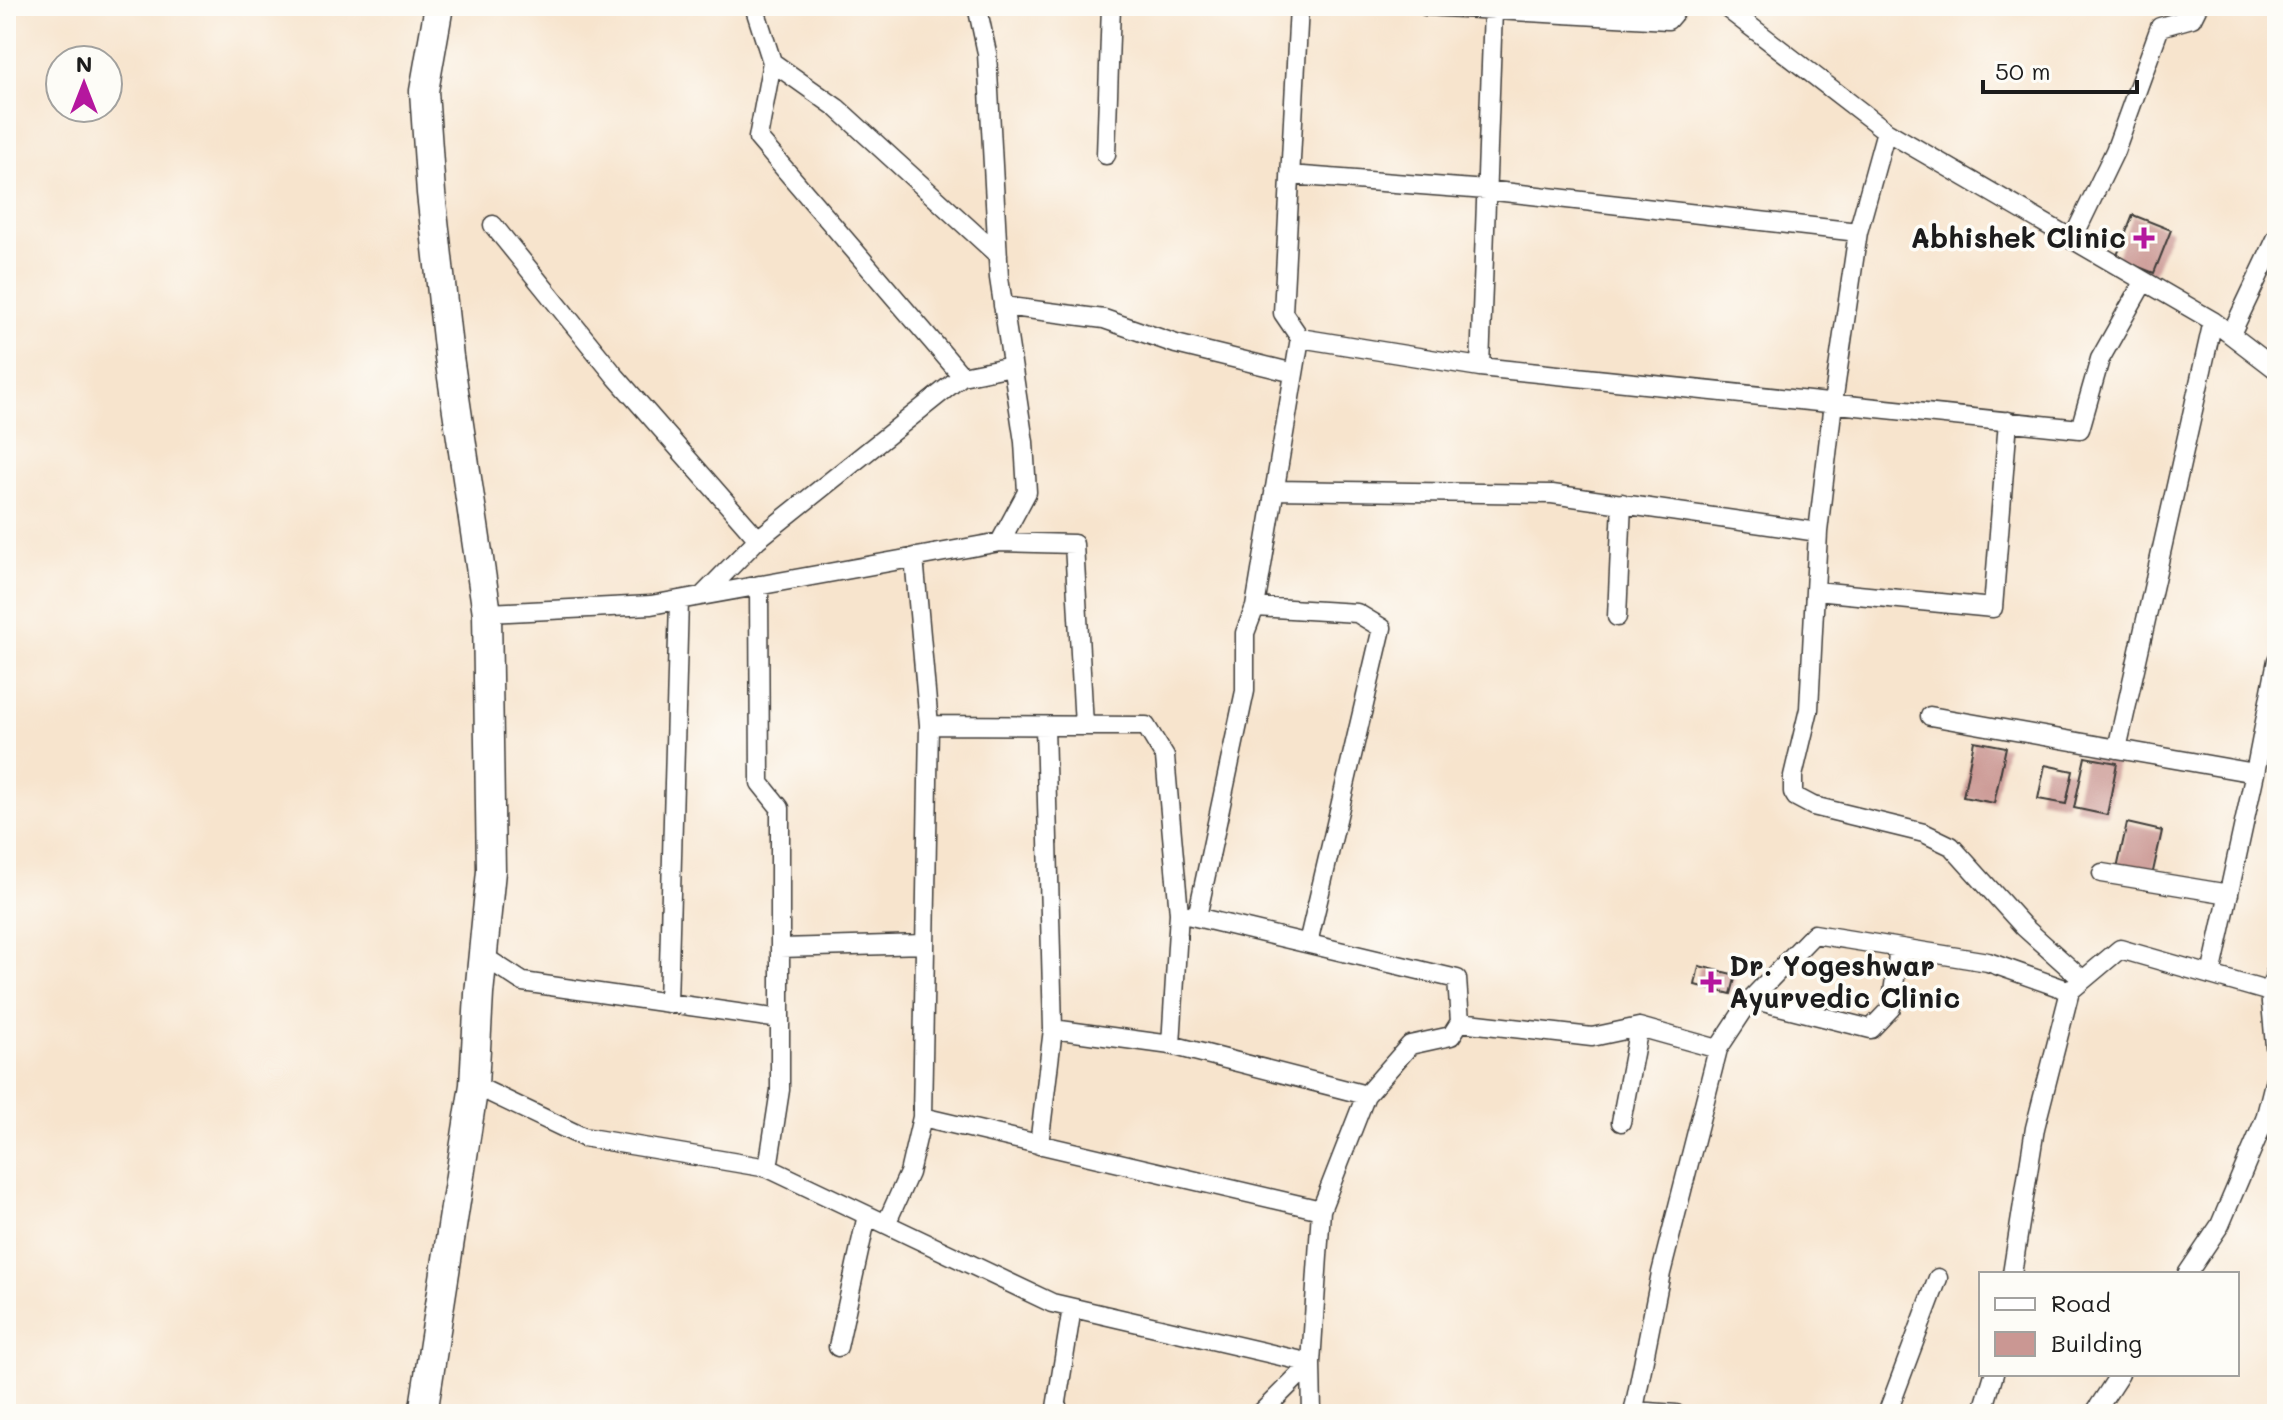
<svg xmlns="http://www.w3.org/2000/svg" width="2283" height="1420" viewBox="0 0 2283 1420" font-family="Mali,sans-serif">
  <rect width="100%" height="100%" fill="#fdfcf7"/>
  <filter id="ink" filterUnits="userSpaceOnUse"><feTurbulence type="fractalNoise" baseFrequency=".0125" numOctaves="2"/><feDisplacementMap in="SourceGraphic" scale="16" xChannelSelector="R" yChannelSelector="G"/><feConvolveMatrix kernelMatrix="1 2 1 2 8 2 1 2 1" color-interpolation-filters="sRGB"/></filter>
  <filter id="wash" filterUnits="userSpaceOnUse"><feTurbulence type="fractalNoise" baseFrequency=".006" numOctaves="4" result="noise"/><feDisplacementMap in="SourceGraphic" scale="32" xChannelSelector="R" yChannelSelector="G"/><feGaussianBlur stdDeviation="1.8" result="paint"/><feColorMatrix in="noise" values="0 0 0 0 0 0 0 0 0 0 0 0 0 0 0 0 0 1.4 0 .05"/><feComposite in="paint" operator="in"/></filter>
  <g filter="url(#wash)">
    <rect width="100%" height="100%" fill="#f7e4cd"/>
    <g id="blocks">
      <path fill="#ca9793" d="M2133,215l38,15 -17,43 -38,-15z
        M1974,741l32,6 -12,56 -31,-6z
        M2085,757l32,6 -10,52 -33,-7z
        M2045,765l28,6 -7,33 -28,-5z
        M2127,823l35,8 -10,45 -35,-7z
        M1699,966l37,9 -5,19 -36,-9z"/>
    </g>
  </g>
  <g filter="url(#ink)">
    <use href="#blocks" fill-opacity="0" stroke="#3d3a37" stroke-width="2"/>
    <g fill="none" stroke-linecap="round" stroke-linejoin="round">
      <defs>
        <path id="street" d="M754,6l18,56 -14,76 204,238
          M977,6l10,47 12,225 25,164 3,50 -27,50
          M1426,6l242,14 12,-14
          M1724,6l162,125 327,190 64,49
          M772,62l65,46 161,147
          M1886,131l-28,101 -25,171 -15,129 -9,177 -16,67v16l3,5 17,9 111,27 27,13 73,81 59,53
          M1106,155l5,-149
          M1290,175l196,15 372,42
          M493,225l123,152 142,162
          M2072,240l43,-89 45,-124 32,-9 6,-12
          M1003,306l101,13 72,25 118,29
          M2231,334l46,-97
          M1300,338l180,29 600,62 20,-70 44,-78
          M1480,367l13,-357
          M1274,490l278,4 266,38
          M759,585l1,198 20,25v282l-12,78
          M1816,591l177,17 15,-187
          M703,595l55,-56 204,-163 50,-10
          M1255,607l102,6 25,15 -74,315
          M487,613l164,-8 349,-63 74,2 10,182
          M1617,617l5,-114
          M1930,716l325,57
          M929,725l217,1 19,31 14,156 -8,132
          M2117,749l96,-428
          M2102,873l127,21
          M1179,913l278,66 3,43 132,15 47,-10 79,22 -57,224 -28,141
          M1197,917l48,-226v-58l10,-26 45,-269 -17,-25 16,-307
          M780,948l145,-4
          M483,956l40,26 257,37
          M2277,966l-7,26 7,75
          M2211,975l44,-202 22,-113
          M1751,999l120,30 20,-21 8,-60
          M668,1003l11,-403
          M1053,1029l118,16 195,50
          M1718,1049l33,-50 63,-65 174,28 82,29
          M474,1085l109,52 185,31 284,135 259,60
          M922,1117l399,93
          M1621,1122l18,-95
          M1039,1145l14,-116 -8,-303
          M886,1224l23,-51 13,-56 7,-392 -15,-168
          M2012,1274l23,-146 35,-137 50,-42 150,43
          M2187,1274l33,-49 45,-106 12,-48
          M838,1347l29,-132
          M1634,1411l42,3
          M1055,1414l17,-106
          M1260,1414l51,-51
          M1312,1414l-1,-51 10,-153 45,-115 44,-50 41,-9 9,-14
          M1887,1414l51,-136
          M1982,1414l12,-40
          M2094,1414l26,-40"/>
        <path id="primary" d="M423,1414l51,-329 5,-91 12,-123 -4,-258 -38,-256 -18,-164 -7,-102 15,-85"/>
      </defs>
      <use href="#street" stroke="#3d3a37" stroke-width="21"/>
      <use href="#primary" stroke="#3d3a37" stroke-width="31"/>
      <use href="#street" stroke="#fff" stroke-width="18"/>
      <use href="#primary" stroke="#fff" stroke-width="28"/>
    </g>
  </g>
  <g fill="#b5179e" stroke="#fdfcf7" stroke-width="3">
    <path d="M2140 226h8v8h8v8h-8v8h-8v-8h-8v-8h8z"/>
    <path d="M1707 970h8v8h8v8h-8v8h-8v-8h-8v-8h8z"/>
  </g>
  <g text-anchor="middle" stroke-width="7" stroke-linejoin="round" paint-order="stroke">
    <g font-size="28" font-weight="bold" fill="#1c1c1c" stroke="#fdfcf7" text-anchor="end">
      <text x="2126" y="248">Abhishek Clinic</text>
      <text x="1729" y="976" text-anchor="start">Dr. Yogeshwar<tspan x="1729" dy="32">Ayurvedic Clinic</tspan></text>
    </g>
  </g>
  <rect width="2283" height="1420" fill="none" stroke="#fdfcf7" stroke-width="32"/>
  <rect x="1979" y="1272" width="260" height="104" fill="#fdfcf7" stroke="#a3a29f" stroke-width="2"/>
  <rect x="1995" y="1298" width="40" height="12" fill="#ffffff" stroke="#a3a29f" stroke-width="2"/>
  <text x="2051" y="1312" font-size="24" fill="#1c1c1c">Road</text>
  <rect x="1995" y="1332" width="40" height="24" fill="#ca9793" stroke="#a3a29f" stroke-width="2"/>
  <text x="2051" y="1352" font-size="24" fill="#1c1c1c">Building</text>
  <g transform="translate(84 84)"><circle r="38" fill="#fdfcf7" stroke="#a3a29f" stroke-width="2"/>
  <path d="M0-6L14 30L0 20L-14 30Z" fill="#b5179e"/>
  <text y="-12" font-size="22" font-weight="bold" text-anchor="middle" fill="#1c1c1c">N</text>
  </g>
  <path d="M1983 80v12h154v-12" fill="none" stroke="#1c1c1c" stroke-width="4"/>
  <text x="1995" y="80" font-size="24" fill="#1c1c1c" stroke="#fdfcf7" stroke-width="6" paint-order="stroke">50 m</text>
</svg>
